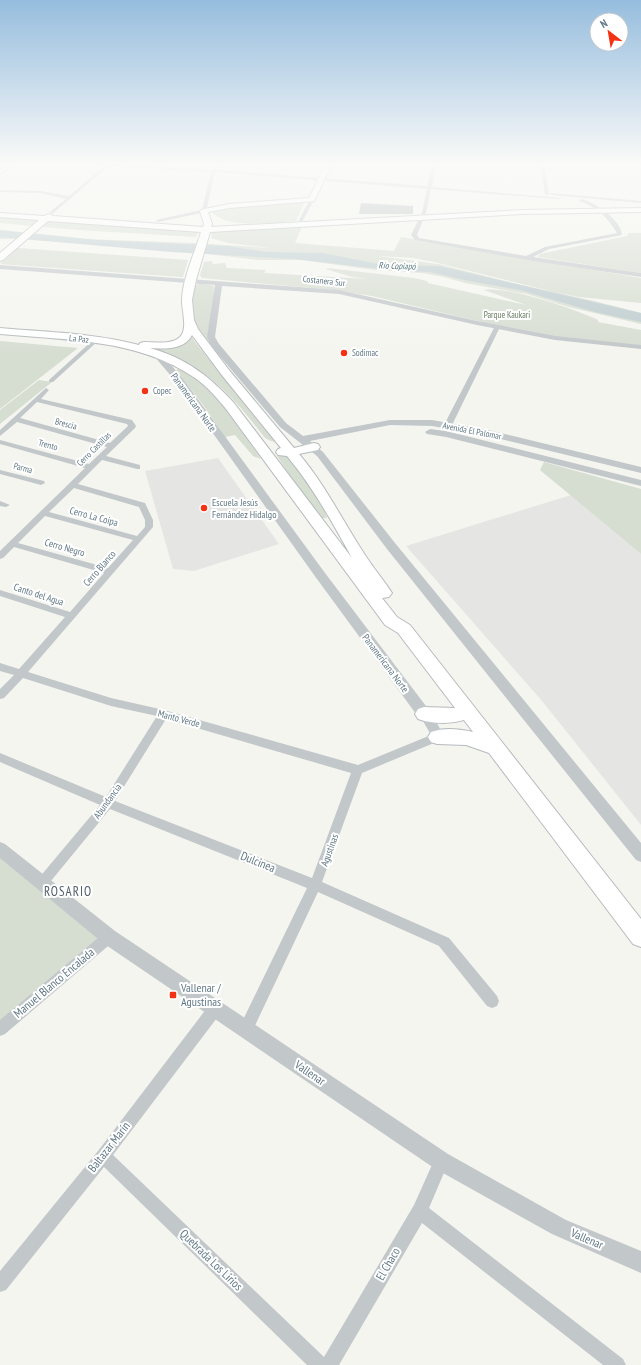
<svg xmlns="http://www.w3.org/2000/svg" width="641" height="1365" viewBox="0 0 641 1365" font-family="'PT Sans Narrow',sans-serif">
  <rect width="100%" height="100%" fill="#f5f5f0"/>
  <path fill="#e5e6e4" d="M218,458l61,86 -85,27 -21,-2 -28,-98z
    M571,495l70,59v271l-99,-124 -136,-155z"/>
  <path fill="#d6ddd1" d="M305,201l-9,20c-22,1 -70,9 -85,-10l13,-3z
    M0,217l199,13 -3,7 -118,-7 -78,-7z
    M302,227l-7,16 99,8 7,-14 240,41v25l-62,-6 -25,-5 -120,-30 -21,-4 -35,-2 60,8 75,19 81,18 47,12v11l-72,-17 -42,-13 -62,-11 -21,-6 -22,-4 -47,-3 -74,-10h-43l-76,-9 -162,-12h-20v-6l84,6 110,4 77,5 -43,-5 -17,-5 1,-7z
    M629,233h12v40l-103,-16 2,-3 87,-18z
    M18,248l170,12 -5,17h-2l-181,-13z
    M212,261l1,3 12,-1 2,5 39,2 -2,3 105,6 -17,-2 -26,-8 1,-1 87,10 13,3 1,2 98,22 -42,-15c25,-4 91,19 114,30v2l43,8v16l-85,-9 -37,-6 -147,-35 -38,-6 -132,-12 -2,-3 4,-13z
    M199,283l15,3 -2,58 -2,1c-18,-13 -20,-38 -16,-58z
    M191,335l4,7 81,100 -5,-1 -6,-3c-23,-30 -46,-58 -80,-76 -12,-6 -26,-9 -38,-14h17z
    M0,341l78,7 -78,61z
    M179,368c34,17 61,61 82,91l-8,-3 -18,-21 -10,2 -22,-32 -27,-35z
    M39,380l13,2 -52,42v-14z
    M277,456h11l35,50 4,12h-6l-8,-8z
    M544,462l97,27v65l-101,-84z
    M0,849l109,88 -109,86z"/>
  <path fill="#bccace" d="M0,230l98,10 130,6 38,6 57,1 60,12 56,1 202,47v9l-46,-10 -75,-22 -51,-9 -39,-9 -32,-1 -104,-12 -123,-7 -171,-15z"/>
  <path fill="#acb6ba" d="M361,203l52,3v8h-54z"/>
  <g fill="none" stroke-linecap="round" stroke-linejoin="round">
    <defs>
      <path id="secondary" d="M8,164h7l-15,10v-5z
        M326,164h6l-18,37 -85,7 -21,4 4,12 -4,2 -4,-2 -4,-13 4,-2 25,-5 80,-6z"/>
      <path id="trunk" d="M641,208v4l-119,2 -312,18 -14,48 -4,20 2,20 4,9 31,41 65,78 20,-5 4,1 2,3 -2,3 -19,4c27,32 43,66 66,101 8,13 19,25 27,38l-3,4 -7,1 15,19 13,8 231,294v28l-8,-3 -144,-191 -23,-8 -29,-1 -6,-2 -3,-5 3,-5c13,-5 29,-3 42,0l-9,-12c-14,4 -32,4 -46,-1l-3,-5 3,-5 6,-2 31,1 -57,-75 -13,-8 -159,-216c-9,-11 -19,-23 -31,-31 -56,-39 -129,-38 -195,-44v-6c46,4 94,5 139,17l1,-2 4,-1c10,0 28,3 36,-5 8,-8 2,-26 2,-36 0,-21 13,-49 19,-69l-153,-11 -45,39 -3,1v-8l39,-33 -39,-3v-4l44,3 5,-2 4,2 150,11 2,-5 3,-1 4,3 -1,3 311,-17zM192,335l29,39 60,74 -3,1 -2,3 2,3 9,1c26,31 45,66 65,102l-118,-155c-25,-27 -48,-45 -84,-55 14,1 35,2 42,-13z"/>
    </defs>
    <use href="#secondary" stroke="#b6bcc0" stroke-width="2"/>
    <use href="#trunk" stroke="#b6babd" stroke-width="2"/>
    <path fill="#c2c7ca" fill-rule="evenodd" d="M94,164l118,6 6,-6h4l-6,6 211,16 5,-22h4l-4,23 129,11 -2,1 -128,-10 -5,24 -9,22 2,3 107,18 19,-9 72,-14c-9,-15 -20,-27 -38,-32l2,-2c14,3 40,21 41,36l-73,14 -16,8 108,16v4l-114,-17 -112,-20 -4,-5 11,-22 5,-24 -212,-17 -9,40 -48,10 -2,-2 46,-10 9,-38 -102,-6 -57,48 -2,-2 16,-13 -25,-6 -41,-1v-2l41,1 28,5 35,-30z
      M540,164h4l5,31 -4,-1z
      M550,193l91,8v2l-89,-8z
      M310,199l4,1 -13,24h-4z
      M495,326l5,1 -48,98 -4,2h-3l-1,-2z
      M93,340l5,1 -45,41h-4v-2z
      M46,388l3,2 -8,9 91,21 4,6 -1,2 -29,28 34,9v4h-3l-35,-9 -24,24 67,19 8,17v7l-125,145 83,26 53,12 194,55 73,-30 -12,-21 1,-3 4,-1 4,1c5,7 17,20 13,29l-79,33 -40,109 127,56 48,58 2,5 -2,5 -5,2 -5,-2 -48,-60 -121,-54 -67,142 -5,2 -5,-2 -2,-5 2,-5 66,-136 -197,-79 -64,78 -4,2 -4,-2 -2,-4 2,-4 62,-74 -100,-43v-9l106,44 51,-81 -46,-10 -88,-28 -19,20 -4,1v-10l14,-14 -14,-4v-8l19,6 46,-52 -65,-21v-6l70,22 34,-39 -90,-26 -11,11 -3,1v-8l85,-83 -85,-24v-4l89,24 18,-17 -90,-25 -17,14v-6zM37,402l90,22 1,2 -18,17 -90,-25zM74,488l65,19 6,13v7l-8,9 -88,-24zM45,516l88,24 -25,28 -90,-25zM166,719l185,54 -39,105 -197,-77z
      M0,470l44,11 1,2 -4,2 -41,-11z
      M0,501l10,4 -4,2 -6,-1z
      M109,931l5,2 1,4 -1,4 -109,93 -5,2v-16l104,-87z
      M215,1002l5,2 2,5 -2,5 -107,141 211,202 90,-152 22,-49 5,-3 5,3 3,5 -20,47 194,151 3,6h-23l-181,-142 -83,142h-32l-203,-198 -98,123 -6,2v-21l98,-120 112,-147z"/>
    <path fill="#c2c7ca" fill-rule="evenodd" d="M0,265l339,25 138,31 78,15 86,9v4l-86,-9 -78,-15 -138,-31 -117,-8 -7,51 4,7 67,79 17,13 87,-16h42l56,10 153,37v6l-153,-37 -56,-10 -42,-1 -80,16 13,11 72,91 246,300v19l-5,-2 -249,-311 -70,-93 -37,-29 -68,-80 -5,-10 8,-52 -215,-16z
      M154,352h6l23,27 142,194 104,137 2,4 -2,4 -5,1 -5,-1 -102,-139 -140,-196 -23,-27 -1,-2z
      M430,429l16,2 195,49v6l-195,-49 -19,-3 -2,-2z
      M0,842l5,2 110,87 333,223 118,66 75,31v22l-89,-39 -118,-66 -331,-225 -103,-85z"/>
    <use href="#secondary" fill="#fff" fill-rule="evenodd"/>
    <use href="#trunk" fill="#fff" fill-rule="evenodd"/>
  </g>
  <linearGradient id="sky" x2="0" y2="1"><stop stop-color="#96bdde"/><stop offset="0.46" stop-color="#fafaf8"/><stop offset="1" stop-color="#fafaf8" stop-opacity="0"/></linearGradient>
  <rect width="641" height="355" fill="url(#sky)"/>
  <g fill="#f33113" stroke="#fff" stroke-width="1.5">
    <circle cx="344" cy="353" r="4"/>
    <circle cx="145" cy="391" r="4"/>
    <circle cx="204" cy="508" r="4"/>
    <rect x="169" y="991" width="8" height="8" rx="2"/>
  </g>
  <g text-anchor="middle" stroke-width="4" stroke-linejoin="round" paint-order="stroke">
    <g font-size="9" font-style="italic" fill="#5c7b82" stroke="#fff">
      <text transform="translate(397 266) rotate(2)" y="3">Río Copiapó</text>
    </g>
    <g font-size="9" fill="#617885" stroke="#fff">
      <text transform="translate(324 281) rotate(6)" y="3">Costanera Sur</text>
      <text transform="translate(79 339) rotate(6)" y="3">La Paz</text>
      <text transform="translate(66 424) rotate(15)" y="3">Brescia</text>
      <text transform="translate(472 431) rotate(11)" y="3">Avenida El Palomar</text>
      <text transform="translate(48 445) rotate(15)" y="3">Trento</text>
      <text transform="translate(94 449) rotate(-45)" y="3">Cerro Castillas</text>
      <text transform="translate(23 468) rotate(15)" y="3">Parma</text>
    </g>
    <g font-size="9" fill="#687b60" stroke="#fff">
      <text x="507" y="318">Parque Kaukari</text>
    </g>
    <g font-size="9" fill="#617885" stroke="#fff" text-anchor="start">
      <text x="352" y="356">Sodimac</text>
      <text x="153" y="394">Copec</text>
    </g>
    <g font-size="10" fill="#617885" stroke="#fff">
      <text transform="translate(194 402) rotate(54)" y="4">Panamericana Norte</text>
      <text transform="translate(94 516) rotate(15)" y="4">Cerro La Coipa</text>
      <text transform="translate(65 547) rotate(16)" y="4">Cerro Negro</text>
      <text transform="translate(99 568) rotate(-49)" y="4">Cerro Blanco</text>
      <text transform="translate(39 594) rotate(18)" y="4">Canto del Agua</text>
      <text transform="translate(386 663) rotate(53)" y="4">Panamericana Norte</text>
      <text transform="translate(179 718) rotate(15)" y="4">Manto Verde</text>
      <text transform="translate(107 801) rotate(-54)" y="4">Abundancia</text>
      <text transform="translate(329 850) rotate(-70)" y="4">Agustinas</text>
    </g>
    <g font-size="10" fill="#617885" stroke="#fff" text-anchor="start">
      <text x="212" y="506">Escuela Jesús<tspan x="212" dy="12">Fernández Hidalgo</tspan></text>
    </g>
    <g font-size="12" fill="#617885" stroke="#fff">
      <text transform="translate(258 862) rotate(22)" y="4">Dulcinea</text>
      <text transform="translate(54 983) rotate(-40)" y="4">Manuel Blanco Encalada</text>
      <text transform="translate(310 1073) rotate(34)" y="4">Vallenar</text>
      <text transform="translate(109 1147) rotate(-52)" y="4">Baltazar Marín</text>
      <text transform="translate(587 1239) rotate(23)" y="4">Vallenar</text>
      <text transform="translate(211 1260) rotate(44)" y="4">Quebrada Los Lirios</text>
      <text transform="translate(388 1264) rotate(-60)" y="4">El Chaco</text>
    </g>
    <g font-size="12" fill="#617885" stroke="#fff" text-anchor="start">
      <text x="181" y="992">Vallenar /<tspan x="181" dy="14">Agustinas</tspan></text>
    </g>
    <g font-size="13" letter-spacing="1" fill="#506069" stroke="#fff">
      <text x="68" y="896">ROSARIO</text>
    </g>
  </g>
  <g transform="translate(609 32) rotate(329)"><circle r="19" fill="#ffffff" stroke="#c0c9ce"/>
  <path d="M0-3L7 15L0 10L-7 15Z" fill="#f33113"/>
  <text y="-6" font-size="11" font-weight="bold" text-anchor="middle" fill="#617885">N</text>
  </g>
</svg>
